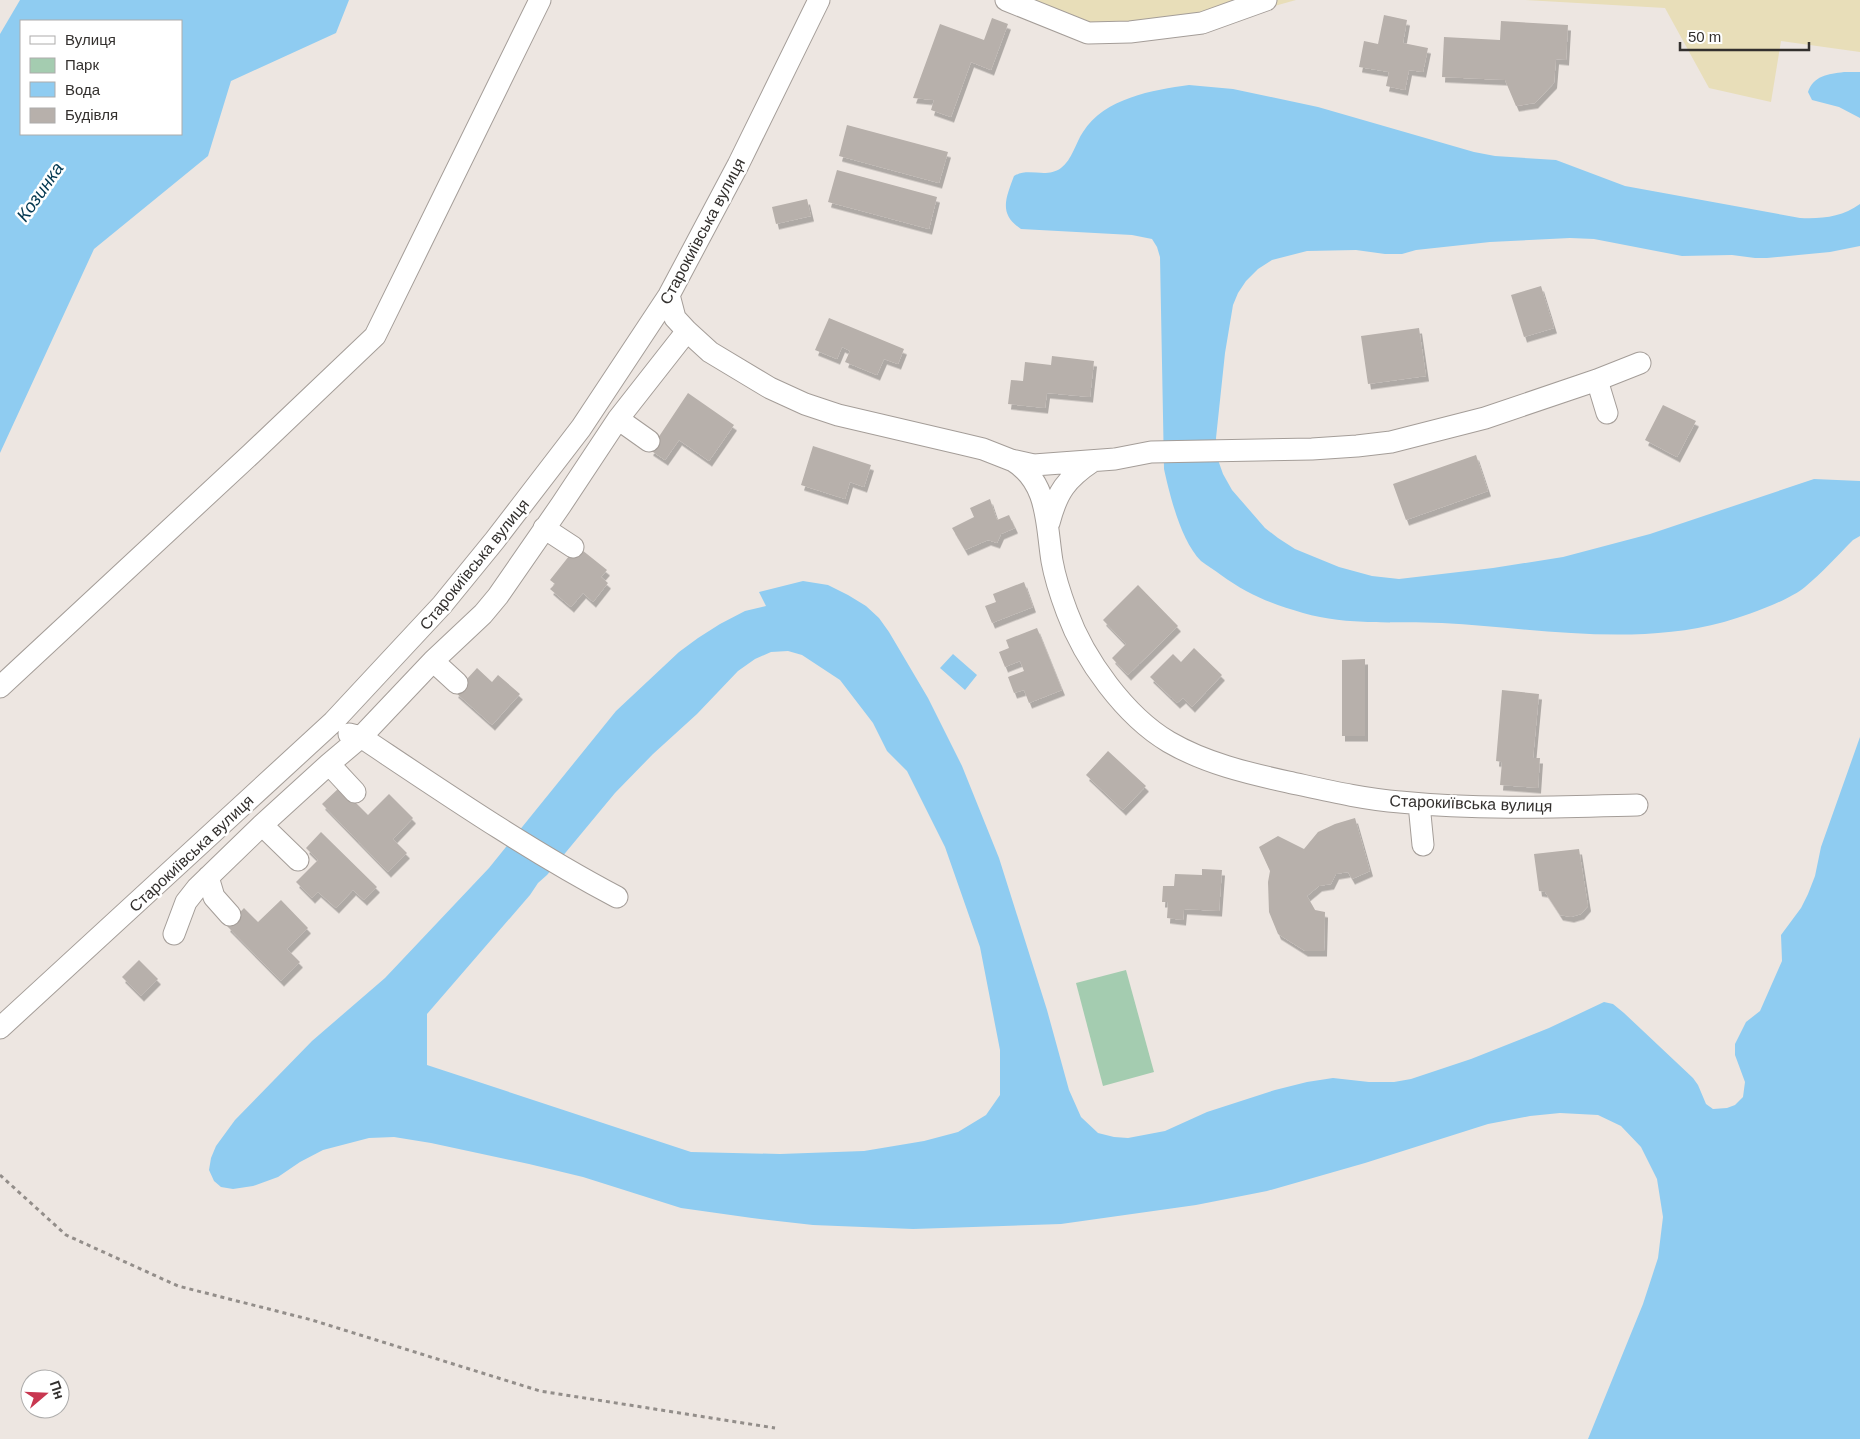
<svg xmlns="http://www.w3.org/2000/svg" width="1860" height="1439" viewBox="0 0 1860 1439" font-family="Arial,sans-serif">
  <defs>
    <filter id="shadow"><feDropShadow dx="3" dy="5.5" stdDeviation="0" flood-color="#0004"/></filter>
  </defs>
  <rect width="100%" height="100%" fill="#ede6e1"/>
  <path fill="#a4ccb0" d="M1126,970l28,102 -51,14 -27,-103z"/>
  <path fill="#e8deb9" d="M1029,0h267l-98,27 -99,2z
    M1525,0h335v52l-79,-11 -10,61 -62,-14 -44,-80z"/>
  <path fill="#8fccf1" fill-rule="evenodd" d="M20,0h329l-13,33 -105,48 -23,75 -114,93 -94,204v-419zM181,21v113h-160v-113z
    M1844,72h16v46l-21,-11 -27,-7 -4,-8c5,-16 20,-18 36,-20z
    M1189,85l44,4 85,18 156,45 21,4 61,4 69,26 175,32c22,1 42,-1 60,-14v42l-30,6 -63,6h-12l-23,-3 -50,1 -88,-17 -24,-1 -80,4 -74,8 -14,4h-17l-29,-4 -49,1 -35,9 -14,9 -12,12 -8,12 -5,12 -8,48 -9,85 1,19 6,17 9,16 33,38 13,10 17,11 44,18 33,9 27,3 94,-11 70,-11 87,-23 164,-55 46,2v55l-7,4c-16,16 -31,33 -48,47 -17,14 -59,29 -81,35 -92,25 -188,6 -282,1 -46,-2 -94,3 -139,-10 -32,-9 -56,-19 -82,-38 -6,-5 -14,-9 -20,-14 -20,-20 -31,-65 -37,-92l-4,-212 -3,-10 -5,-8 -20,-4 -111,-6c-23,-15 -15,-31 -7,-53 15,-9 32,3 47,-8 11,-8 15,-26 22,-36 21,-34 70,-42 106,-47z
    M803,581l25,4 20,10 18,11 13,12 10,14 39,66 34,68 37,92 48,152 22,80 12,27 17,16 16,4 14,1 37,-7 42,-19 68,-22 32,-8 26,-4 36,4h25l17,-3 60,-20 78,-31 55,-26 9,2 11,9 69,65 5,7 8,19 7,5 14,-1 8,-3 8,-8 2,-15 -10,-27v-11l11,-22 14,-11 22,-50 -1,-26 20,-27 7,-14 7,-18 6,-29 39,-110v702h-272l55,-135 15,-46 5,-41 -6,-38 -16,-32 -20,-21 -23,-11 -38,-2 -30,3 -42,8 -123,39 -98,28 -71,14 -135,19 -148,5 -100,-4 -61,-7 -71,-10 -98,-31 -54,-13 -98,-21 -37,-6 -25,1 -46,12 -23,12 -22,15 -25,9 -20,3 -12,-2 -7,-6 -5,-11 2,-12 5,-12 19,-26 77,-79 73,-63 104,-110 127,-157 63,-59 19,-14 22,-14 25,-13 21,-5 -7,-14zM788,651l14,4 38,25 33,43 14,28 20,20 38,76 35,100 20,103v45l-14,20 -28,17 -34,9 -60,10 -84,3 -89,-2 -264,-87v-51l103,-119 8,-12 9,-8 68,-82 38,-39 44,-40 41,-43 17,-12 16,-7z
    M953,654l24,21 -12,15 -25,-22z"/>
  <path fill="#b7b0ab" filter="url(#shadow)" d="M1384,15l23,5 -4,23 25,5 -5,24 -14,-2 -4,20 -19,-4 3,-14 -30,-5 5,-26 14,3z
    M992,18l16,6 -17,46 -20,-8 -20,55 -20,-7 3,-10 -21,-2 27,-74 44,16z
    M1501,21l67,4 -2,35 -10,-1 -2,24 -19,20 -19,3 -11,-26 -63,-3 2,-40 56,3z
    M847,125l101,27 -9,31 -100,-27z
    M837,170l100,27 -8,32 -101,-27z
    M807,199l4,17 -35,8 -4,-17z
    M1541,286l13,42 -30,9 -13,-42z
    M829,318l75,31 -6,15 -14,-5 -7,16 -32,-13 5,-11 -8,-4 -5,12 -22,-9z
    M1419,328l7,48 -58,8 -7,-48z
    M1052,356l42,5 -4,36 -43,-4 -2,15 -37,-4 3,-24 12,1 2,-19 26,3z
    M688,393l46,32 -25,36 -30,-21 -14,20 -15,-10z
    M1663,405l33,16 -19,36 -32,-17z
    M813,446l58,19 -7,22 -14,-5 -5,17 -44,-14z
    M1476,455l12,36 -82,29 -13,-36z
    M990,499l7,21 12,-5 6,13 -14,6 -4,9 -9,-3 -23,10 -13,-22 22,-11 -4,-9z
    M577,546l30,24 -6,7 7,6 -15,19 -10,-9 -12,14 -21,-18 5,-5 -5,-4z
    M1024,582l9,25 -41,16 -7,-17 11,-4 -3,-8z
    M1138,585l40,41 -50,49 -16,-17 14,-14 -23,-24z
    M1037,628l25,62 -33,13 -5,-13 -10,3 -6,-16 16,-6 -4,-10 -15,6 -6,-15 10,-4 -3,-8z
    M1194,648l28,27 -30,32 -9,-9 -6,5 -27,-26 23,-23 8,8z
    M1365,659v77h-23v-76z
    M477,668l15,14 6,-7 22,19 -28,31 -37,-33z
    M1502,690l37,4 -6,64h7l-2,30 -38,-3 2,-23 -6,-1z
    M1108,751l38,35 -23,24 -37,-35z
    M340,787l28,28 21,-21 24,24 -20,21 14,14 -19,19 -66,-68z
    M1355,818l15,53 -18,8 -4,-7 -12,2 -5,10 -12,2 -12,10 8,14 10,2 -1,39h-19l-27,-17 -9,-22 -1,-30 2,-11 -11,-24 19,-11 26,13 14,-17 17,-8z
    M321,832l56,55 -13,13 -11,-10 -17,18 -18,-16 -6,6 -16,-16 22,-22 -12,-12z
    M1579,849l9,57 -7,8 -10,3 -11,-2 -15,-23 -6,-1 -5,-37z
    M1202,869l20,1 -3,41 -35,-2 -1,11 -16,-2 1,-16h-6l1,-16h11l1,-12 27,1z
    M281,900l27,28 -21,21 13,13 -19,19 -54,-55 17,-18 14,14z
    M139,960l19,19 -17,17 -19,-19z"/>
  <g fill="none" stroke-linecap="round" stroke-linejoin="round">
    <defs>
      <path id="minor" d="M1006,0l82,33 42,-1 72,-9 64,-23
        M669,295l6,23 12,13 23,21 60,36 35,16 33,11 124,29 21,5 28,11 23,5 81,-6 36,-7 161,-3 45,-3 34,-4 94,-24 112,-38 43,-17
        M1597,380l10,33
        M618,419l31,22
        M1012,460c37,22 34,64 40,101 3,17 9,35 15,51 17,47 58,104 102,130 36,21 78,31 119,40 37,8 74,17 112,20 79,8 158,5 237,3
        M1049,523c8,-31 17,-44 44,-62
        M544,528l29,19
        M433,661l24,22
        M0,687l251,-233 124,-118 165,-336
        M349,734l12,3c84,56 167,113 256,160
        M329,764l26,28
        M1419,804l4,41
        M262,825l36,35
        M208,877l6,20 16,18
        M174,934l12,-32 11,-14 65,-63 67,-61 32,-27 72,-76 50,-47 15,-18 63,-91 57,-86 69,-88
        M0,1028l333,-306 109,-117 53,-65 86,-112 88,-133 69,-130 81,-165"/>
    </defs>
    <use href="#minor" stroke="#a49d98" stroke-width="23"/>
    <path stroke="#938e8a" stroke-width="3" stroke-dasharray="4 4" stroke-linecap="butt" d="M0,1175l66,60 112,51 134,34 228,71 235,37"/>
    <use href="#minor" stroke="#fff" stroke-width="21"/>
  </g>
  <g text-anchor="middle" stroke-width="5" stroke-linejoin="round" paint-order="stroke">
    <g font-size="16" fill="#33302e" stroke="#fff">
      <text transform="translate(702 231) rotate(-62)" y="6">Старокиївська вулиця</text>
      <text transform="translate(474 564) rotate(-51)" y="6">Старокиївська вулиця</text>
      <text transform="translate(1471 803) rotate(2)" y="6">Старокиївська вулиця</text>
      <text transform="translate(191 853) rotate(-43)" y="6">Старокиївська вулиця</text>
    </g>
    <g font-size="18" font-style="italic" fill="#023750" stroke="#fff">
      <text transform="translate(40 192) rotate(-55)" y="6">Козинка</text>
    </g>
  </g>
  <rect x="20" y="20" width="162" height="115" fill="#ffffff" stroke="#adacab"/>
  <rect x="30" y="36" width="25" height="8" fill="#ffffff" stroke="#adacab"/>
  <text x="65" y="45" font-size="15" fill="#33302e">Вулиця</text>
  <rect x="30" y="58" width="25" height="15" fill="#a4ccb0" stroke="#adacab"/>
  <text x="65" y="70" font-size="15" fill="#33302e">Парк</text>
  <rect x="30" y="82" width="25" height="15" fill="#8fccf1" stroke="#adacab"/>
  <text x="65" y="95" font-size="15" fill="#33302e">Вода</text>
  <rect x="30" y="108" width="25" height="15" fill="#b7b0ab" stroke="#adacab"/>
  <text x="65" y="120" font-size="15" fill="#33302e">Будівля</text>
  <g transform="translate(45 1394) rotate(71)"><circle r="24" fill="#ffffff" stroke="#adacab"/>
  <path d="M0-4L9 19L0 12L-9 19Z" fill="#c83750"/>
  <text y="-8" font-size="14" font-weight="bold" text-anchor="middle" fill="#33302e">Пн</text>
  </g>
  <path d="M1680 42v8h129v-8" fill="none" stroke="#33302e" stroke-width="2.5"/>
  <text x="1688" y="42" font-size="15" fill="#33302e" stroke="#ffffff" stroke-width="4" paint-order="stroke">50 m</text>
</svg>
